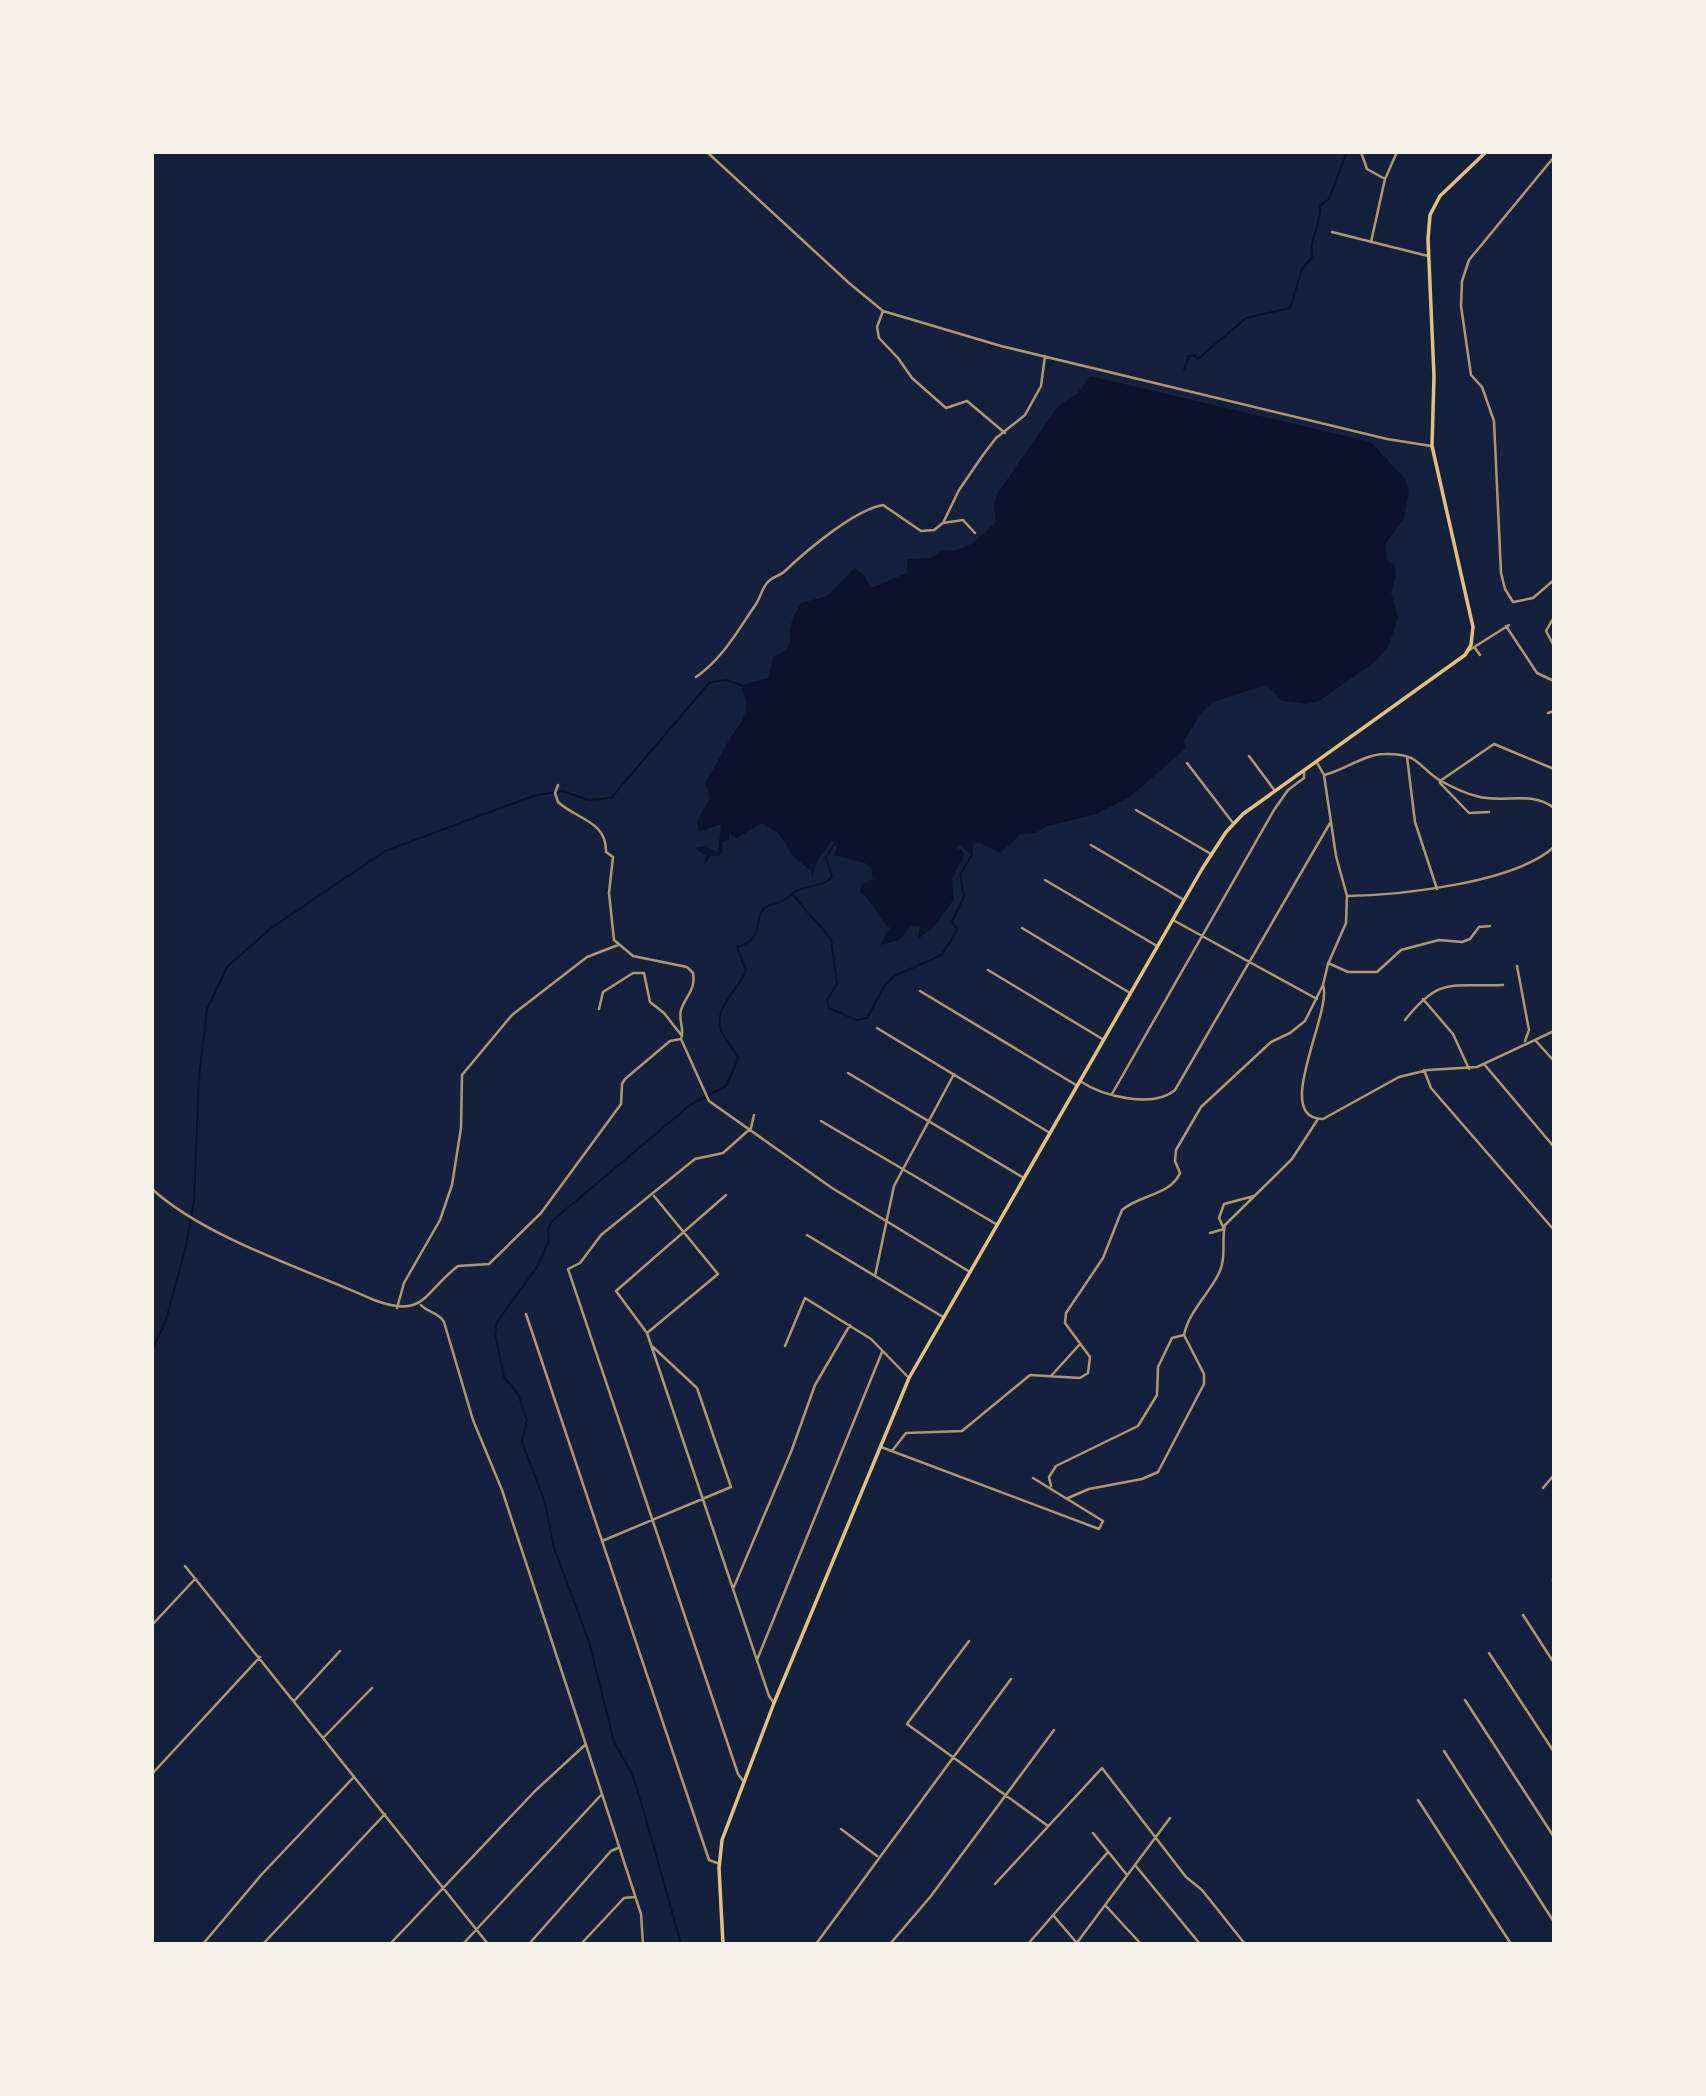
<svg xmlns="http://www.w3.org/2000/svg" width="1706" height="2096" viewBox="0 0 1706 2096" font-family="'Work Sans',sans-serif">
  <rect width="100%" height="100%" fill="#14213d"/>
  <path fill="#0b132b" d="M1090,376l281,66 35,38 3,13 -5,25 -19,27 2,15 8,5 1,11 -5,16 7,26 -10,29 -13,15 -56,39 -12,3 -25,-3 -16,-16 -53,17 -12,11 -17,28 2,7 -56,49 -34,17 -51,13 -9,6 -15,1 -21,19 -22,-11 -5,3 -1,10 -12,-10 -4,3 6,2 2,5 -12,24 2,20 -20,28 -16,12 2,-13h-9l-12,14 -19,5 10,-17c-13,-11 -16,-26 -30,-36l1,-7 16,-8 -5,1v-9l-7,-6 -31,-8 3,-8 -5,-6 -15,20 -5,18 -1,-8 -18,-15 -14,-22 -17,-11 -25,15 -8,-4v5l-7,4 1,8 -4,5h-8l-7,8 2,-9 -12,-7 8,-2 16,6 3,-28 -22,8 -2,-11 13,-23 -5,-16c11,-15 10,-17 19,-33 10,-21 32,-35 17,-60l4,-5 23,-6 5,-21c24,-12 14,-10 18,-32 1,-7 7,-16 10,-22l26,-7 27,-27 9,5 8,14 36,-15v-14l23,-1 13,-8c25,4 36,-14 53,-28l-2,-17 3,-11 61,-88 19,-12z"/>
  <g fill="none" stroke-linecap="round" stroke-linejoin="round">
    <path stroke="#0b132b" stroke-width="2" d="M1184,369l5,-13 5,-1 4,4 48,-41 44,-10 12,-39 10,-11c-3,-20 9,-32 8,-52l9,-7 18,-47
      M793,895l38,44 6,45 -10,16 2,8 28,12 10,-2 18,-33 9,-9 48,-21c4,-10 13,-17 15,-26l-5,-7 12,-26 -4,-22 12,-19
      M152,1350l14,-30 20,-74 8,-45 5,-124 8,-68 20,-42 44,-39 114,-77 151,-56 27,-4 25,9 23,-2 99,-116 17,-2 16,6
      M681,1944l-37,-132 -12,-38 -18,-32 -25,-100 -35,-94 -9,-45 -23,-61 5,-22 -9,-26 -14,-17 -9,-43 2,-12 40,-55 12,-26 -1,-12 3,-7 139,-117 36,-19 12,-27c-3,-11 -13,-17 -17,-29 -7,-25 17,-39 25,-59l-9,-24c31,-8 14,-32 30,-41 2,-1 9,-2 11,-3 7,-2 12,-8 18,-12 12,-6 27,-4 36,-14l-6,-19 8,-14"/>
    <path stroke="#b1986c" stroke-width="2.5" d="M707,152l142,131 34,28 118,35 386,93 44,7
      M1361,152l6,17 18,10
      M1554,157l-85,103 -7,21 -1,25 10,69 11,12 12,34 7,152 4,16 8,13 20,-4 21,-18
      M1332,232l96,24
      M1371,242l14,-63 12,-27
      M883,311l-6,16 2,11 19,20 14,20 34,30 21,-7 38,32
      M943,523l20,-3 12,13
      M1554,617l-8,14 8,15
      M1506,626l31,47 17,8
      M1475,648l5,7
      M1468,651l41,-26
      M696,677c26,-18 41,-45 58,-70 6,-7 7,-17 13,-24 4,-6 13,-7 18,-12 21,-20 69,-61 98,-66l38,26 13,-1 9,-7 16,-33 24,-35 13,-17 29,-23 16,-29 4,-30
      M1548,713l6,-2
      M1249,756l26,35
      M1407,757l8,65 22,67
      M1187,763l46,60
      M1324,775c21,-5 40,-21 61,-21 36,-1 33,14 56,27 11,6 23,12 35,15 27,8 55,-6 78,12
      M1440,781l54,-37 60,25
      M1440,783l29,30 20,-1
      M558,785l-3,8 3,9c18,17 49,19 48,50l7,5 -4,36 5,47 19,16 54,11 6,6c3,17 -7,22 -12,37 -3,10 4,19 0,29l28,62 123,87 138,84
      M1136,810l75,44
      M1091,845l93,55
      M1045,880l112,66
      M1347,896c54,-1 167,-13 207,-49
      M1173,920l144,79
      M1022,928l108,65
      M1328,963l20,9h29l24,-22 38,-10 23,2 8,-3 9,-12 11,-1
      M1517,966l12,64 -4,11
      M988,970l116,70
      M1323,985c10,27 -52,134 0,134l76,-42 29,-7 49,-3 77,-36
      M920,991l156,94
      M1423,999l30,35 16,35
      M599,1009l4,-17 30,-19h11l6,29 14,11 18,23
      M1405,1020c35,-44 46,-33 98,-35
      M877,1028l173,105
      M1535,1040l19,21
      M1484,1064l70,83
      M1424,1070l7,18 123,142
      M848,1073l176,105
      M1080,1081c22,15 73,28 95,9l155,-267
      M1112,1094l162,-284 14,-20 16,-12v-8
      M821,1121l175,103
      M152,1189c55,50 154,80 222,111 51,19 49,-7 84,-34l31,-2 52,-51 80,-109 1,-20 3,-5 45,-38 11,-2
      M726,1195l-110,96 31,42 122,363 5,7
      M1210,1233l14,-4 -5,-11 5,-14 30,-8
      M807,1235l136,82
      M875,1276l19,-90 60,-112
      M421,1305c7,8 18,7 23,17l29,98 29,70 87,264 52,160 2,30
      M397,1308l7,-25 36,-63 12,-35 9,-57 1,-53 50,-60 75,-58 31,-12
      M526,1314l183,546 11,4
      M647,1333l71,-59 -64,-78
      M785,1346l20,-48 66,41 38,39
      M1052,1375l28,-31
      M881,1447l218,82 4,-8 -70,-43
      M892,1451l14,-18 56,-2 68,-56 50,3 8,-5 2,-16 -25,-34 1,-10 37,-55 19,-48c17,-15 49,-15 58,-37l-5,-12 1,-11 25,-43 70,-65 19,-9 15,-12 18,-36 5,-21 18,-41 1,-27 -11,-40 -12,-81 -8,-14
      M1051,1486l-2,-9 7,-11 82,-40 19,-31 1,-28 14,-29 12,-3
      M1543,1488l11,-13
      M1068,1498l21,-9 53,-10 16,-7 46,-88v-10l-20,-39c5,-24 25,-41 35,-62 8,-17 2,-32 6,-48l67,-66 26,-40
      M602,1541l129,-54 -34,-99 -44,-41
      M185,1566l303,378
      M1553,1580l1,1
      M733,1589l58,-137 24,-67 35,-60
      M1523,1615l31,48
      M152,1625l43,-46
      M969,1641l-62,83 141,102
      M1489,1653l65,99
      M757,1660l125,-308
      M1465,1700l89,137
      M294,1701l46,-50
      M324,1737l48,-49
      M1444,1751l110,171
      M152,1774l108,-117
      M744,1782l-6,-8 -170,-505 12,-6 21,-28 94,-76 28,-6 28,-25 3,-13
      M1418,1800l93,144
      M841,1829l36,27
      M1093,1833l34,42
      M1135,1865l65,79
      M995,1884l107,-116 84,109 16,13 43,54
      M1105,1905l36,39
      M1053,1915l23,27
      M203,1944l59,-70 91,-96
      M263,1944l122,-130
      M390,1944l145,-153 51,-47
      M463,1944l139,-150
      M529,1944l82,-93 7,-3
      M581,1944l43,-46 10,-1
      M816,1944l195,-265
      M890,1944l41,-48 123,-166
      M1028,1944l80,-92
      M1076,1944l94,-126"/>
    <path stroke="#e5c07b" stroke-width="3.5" d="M723,1944l-4,-76 3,-28 52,-137 135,-325 293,-509 24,-37 17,-18 222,-159 6,-10 2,-18 -41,-181 2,-70 -6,-137 2,-24 10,-19 46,-44"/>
  </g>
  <rect width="1706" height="2096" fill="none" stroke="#f6f1e7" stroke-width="308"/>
</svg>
